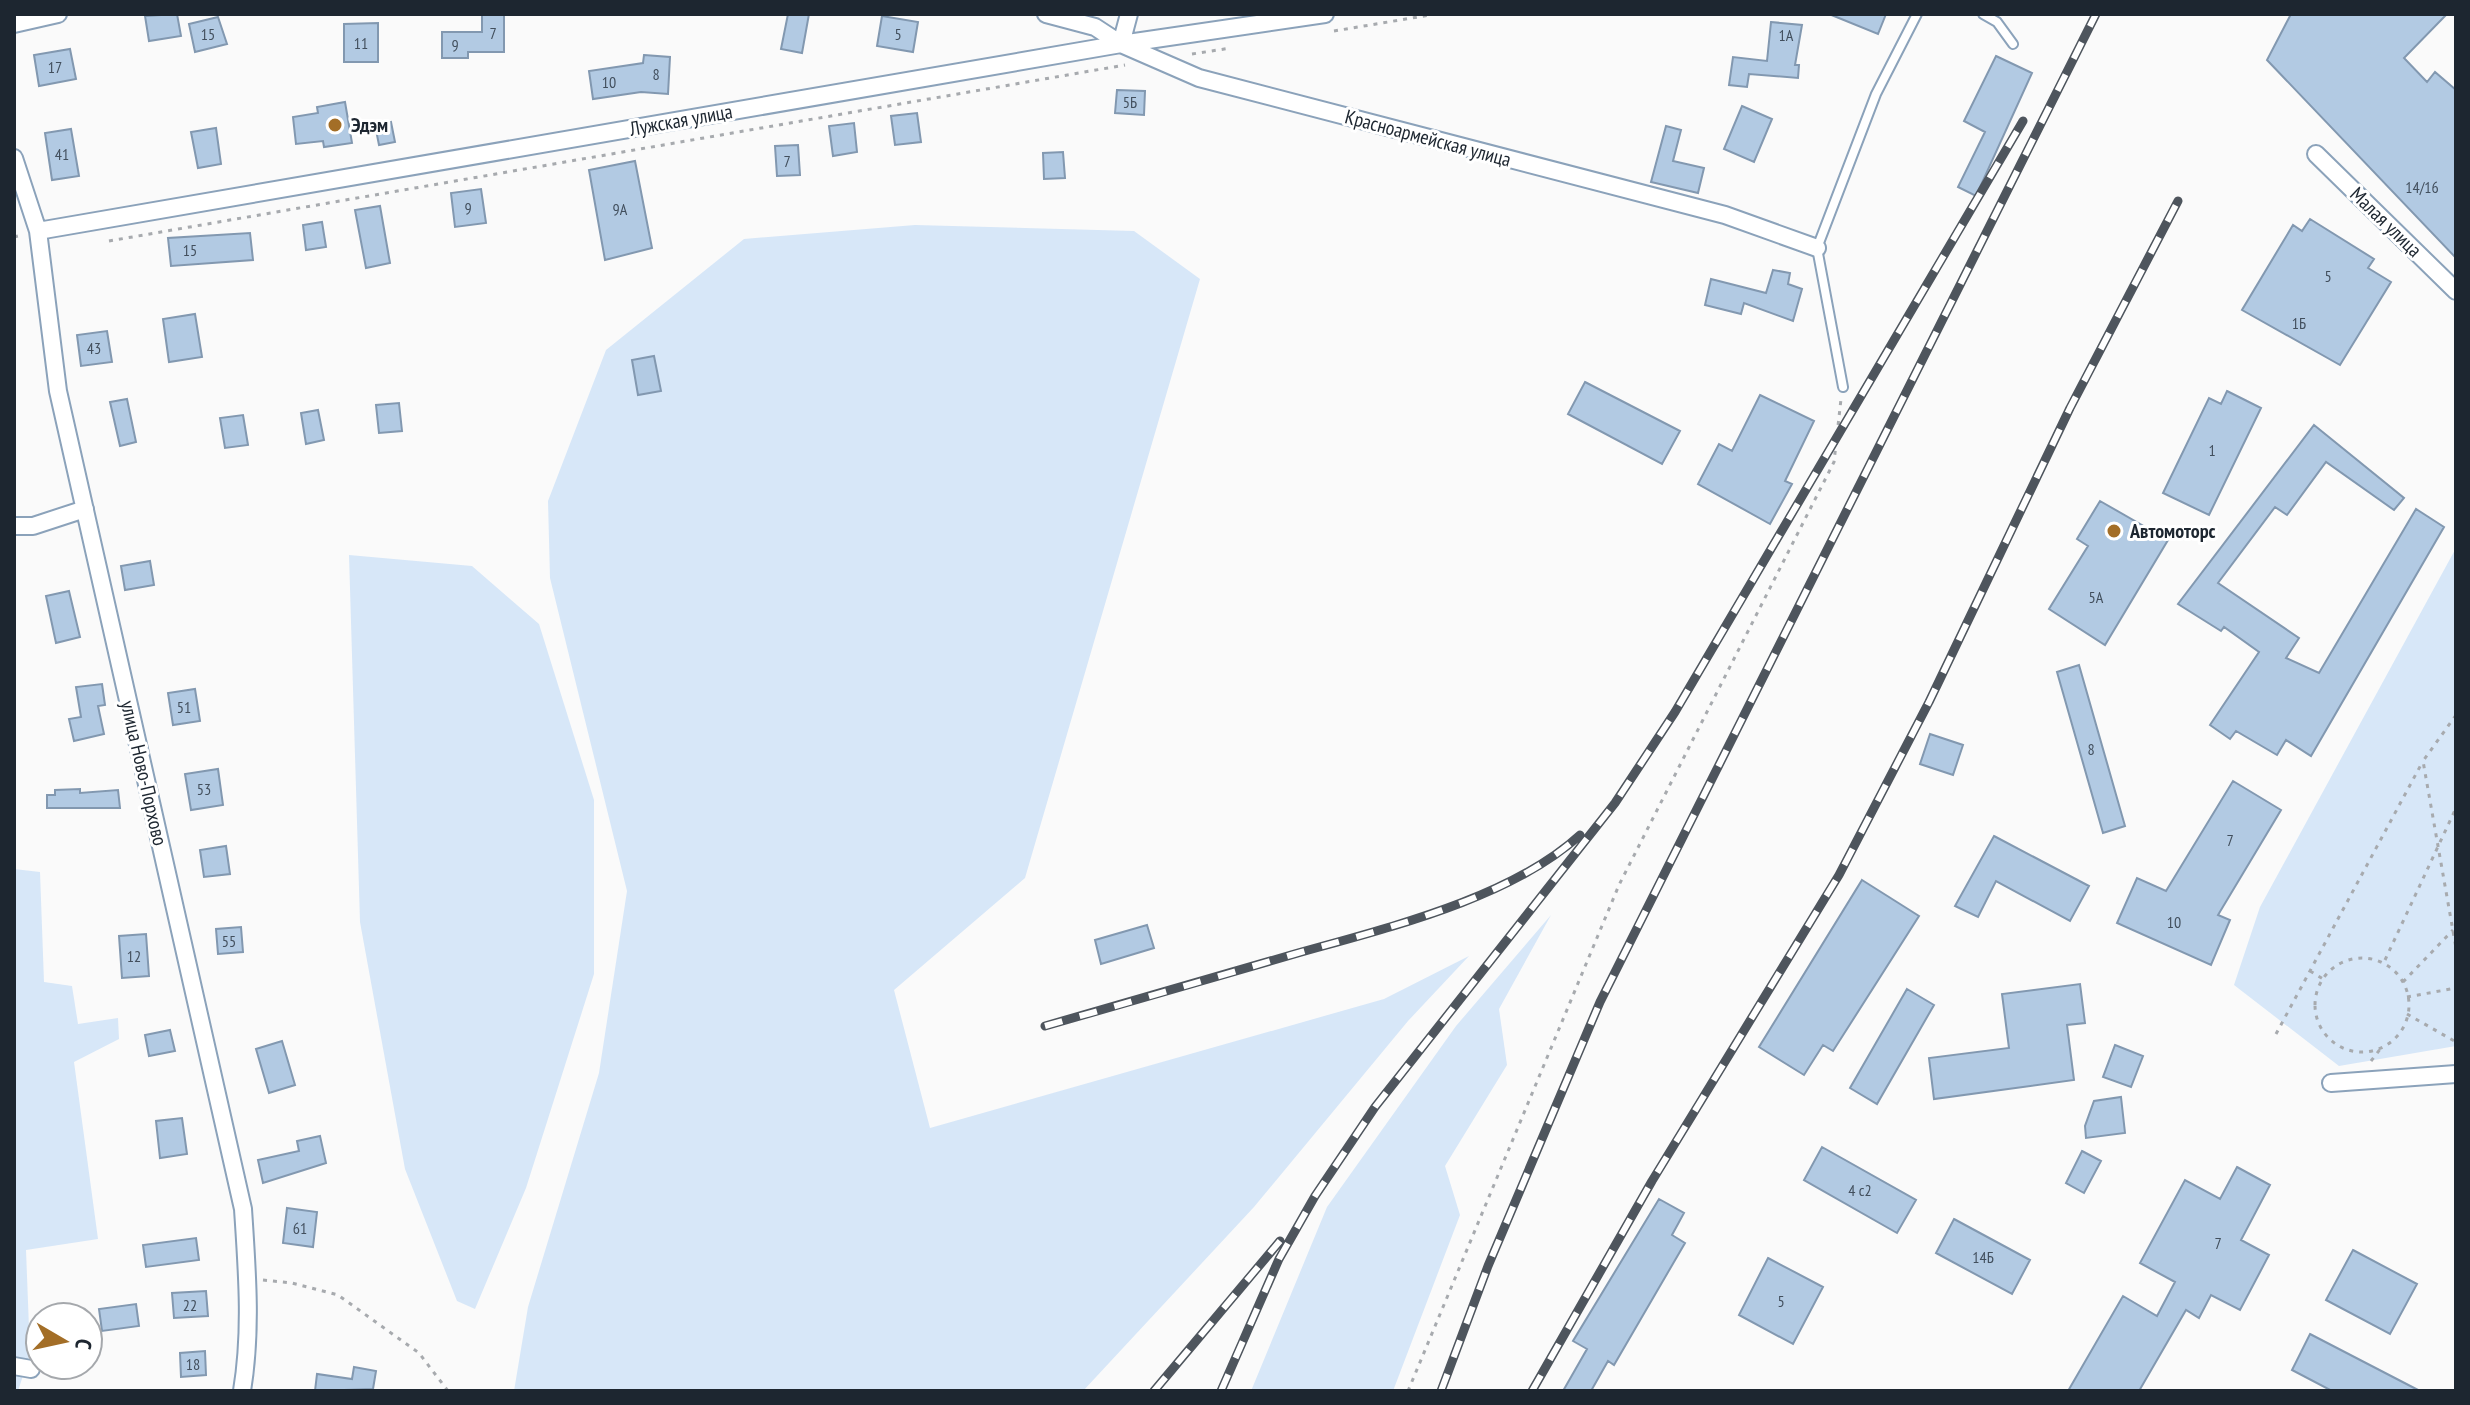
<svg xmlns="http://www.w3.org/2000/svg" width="2470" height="1405" viewBox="0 0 2470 1405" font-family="'PT Sans Narrow',sans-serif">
  <rect width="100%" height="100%" fill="#fafafa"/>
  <path fill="#d7e7f8" d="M915,225l219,6 66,48 -175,599 -131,112 36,138 454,-129 85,-43 -61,65 -154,186 -171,184h-569l14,-84 71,-234 28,-182 -77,-313 -2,-77 58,-151 138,-111z
    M2456,548v498l-117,20 -105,-81 26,-78z
    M349,555l123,11 67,58 55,176v174l-68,214 -51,121 -18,-8 -52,-132 -45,-247z
    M14,869l26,3 4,110 28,4 6,38 40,-6 1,21 -45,23 24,177 -72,11 4,104 -12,37h-4z
    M1551,915l-52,94 8,56 -62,101 15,49 -67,176h-142l76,-184 129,-181z"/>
  <path fill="#b2cae3" stroke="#8298b0" stroke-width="2" d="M177,14l4,22 -32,5 -4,-25z
    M482,14h22v38h-36v6h-26v-26h40z
    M788,14h21l-7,39 -21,-4z
    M1829,14h57l-8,20z
    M2291,14h156l-43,44 23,24 8,-10 21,18v168l-189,-198z
    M882,16l36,6 -5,30 -36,-6z
    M218,17l9,27 -32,8 -6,-28z
    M1771,22l31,3 -7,40h4l-1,13 -49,-4 -2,13 -18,-2 4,-28 34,4z
    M378,23v39h-34v-38z
    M70,49l6,30 -37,7 -5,-31z
    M644,55l26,2 -2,37 -27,-2 -48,7 -4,-28 54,-8z
    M1996,56l36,17 -56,123 -18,-9 27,-55 -21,-11z
    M1117,90l28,1 -1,24 -29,-2z
    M345,102l7,41 -28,4 -1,-6 -27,3 -3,-27 25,-4 -1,-6z
    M1742,106l30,13 -18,43 -30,-13z
    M917,113l4,29 -26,3 -4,-29z
    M391,122l4,20 -16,3 -4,-20z
    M854,123l3,29 -24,4 -4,-30z
    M1666,126l15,4 -8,31 31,7 -6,25 -47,-11z
    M216,128l5,36 -23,4 -7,-36z
    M71,129l8,47 -27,4 -7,-47z
    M798,145l2,30 -23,1 -2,-30z
    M1063,152l2,26 -21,1 -1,-26z
    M635,161l17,87 -47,12 -16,-90z
    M481,189l5,34 -31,4 -4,-34z
    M380,206l10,57 -24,5 -11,-58z
    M2310,219l64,40 -6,9 23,14 -51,83 -98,-55 51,-85 9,6z
    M322,222l4,25 -20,3 -3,-25z
    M250,233l3,27 -82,6 -3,-28z
    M1773,270l17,3 -2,11 14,5 -9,32 -49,-18 -3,11 -36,-9 6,-26 55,14z
    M195,314l7,43 -33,5 -6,-43z
    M107,331l5,31 -31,4 -4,-31z
    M654,356l7,35 -23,4 -6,-35z
    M1585,382l95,49 -18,33 -94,-50z
    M2227,391l34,17 -52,107 -46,-22 46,-95 12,6z
    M1760,395l54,26 -29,60 7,3 -22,40 -72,-40 21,-40 13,7z
    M127,399l9,43 -16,4 -10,-44z
    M399,403l3,28 -23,2 -3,-28z
    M318,410l6,30 -18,4 -5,-31z
    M243,415l5,30 -23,3 -5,-30z
    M2314,425l90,73 -10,12 -68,-48 -39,53 -12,-8 -57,76 81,55 -13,20 33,15 97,-164 28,18 -133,229 -25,-16 -9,15 -41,-24 -6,8 -20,-14 49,-73 -35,-25 -3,4 -43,-27z
    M2100,501l68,39 -63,105 -56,-36 39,-63 -11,-7z
    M150,561l4,24 -29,5 -4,-24z
    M69,591l11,46 -24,6 -10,-47z
    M2079,665l46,161 -22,7 -46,-161z
    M102,684l3,21 -7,1 6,28 -30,7 -5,-22 12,-2 -5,-30z
    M195,689l5,32 -27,4 -5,-32z
    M1930,734l33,11 -10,30 -33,-11z
    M218,769l5,36 -32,5 -6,-36z
    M2233,781l48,29 -63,105 12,5 -19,45 -94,-42 20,-45 29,13z
    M80,789v4l38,-3 2,18h-73v-13h8v-5z
    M1994,836l95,50 -19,35 -74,-40 -18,36 -23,-11z
    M226,846l4,28 -26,3 -4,-27z
    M1862,880l57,36 -86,135 -10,-6 -19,30 -45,-28z
    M1147,925l7,23 -53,16 -6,-24z
    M241,927l2,25 -25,2 -2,-25z
    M146,934l3,42 -27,2 -3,-42z
    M2080,984l5,39 -18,2 7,55 -140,19 -5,-41 80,-10 -7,-54z
    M1907,989l27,16 -57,99 -27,-16z
    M170,1030l5,21 -26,5 -4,-21z
    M282,1041l13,44 -26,8 -13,-44z
    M2115,1045l28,11 -12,31 -28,-10z
    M2121,1097l4,36 -39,5 -1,-12 9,-25z
    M182,1118l5,36 -27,4 -4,-37z
    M320,1136l6,27 -63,20 -5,-23 41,-9 -2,-10z
    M1822,1147l94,53 -19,33 -93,-53z
    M2082,1151l19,10 -17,32 -18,-10z
    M2237,1167l33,18 -29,55 28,15 -29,55 -29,-15 -12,23 -13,-8 -47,81h-71l55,-95 34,20 18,-34 -35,-19 45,-83 35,19z
    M1659,1199l25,14 -12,22 13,8 -71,122 -6,-4 -17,30h-28l24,-42 -14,-8z
    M287,1208l30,4 -4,35 -30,-4z
    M1954,1219l76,41 -18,34 -76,-41z
    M196,1238l3,22 -53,7 -3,-22z
    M2353,1250l64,34 -27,50 -64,-34z
    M1768,1258l55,29 -30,57 -54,-29z
    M206,1291l2,25 -34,2 -2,-25z
    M136,1304l3,22 -37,5 -3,-22z
    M2310,1334l110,57h-88l-40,-21z
    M205,1351l1,24 -25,2 -1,-24z
    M354,1367l22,4 -3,18 -58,2 2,-17 35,5z"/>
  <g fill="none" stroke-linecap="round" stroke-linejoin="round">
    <defs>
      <path id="lane" d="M1983,14l14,8 16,22
        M1843,387l-26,-139 59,-154 41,-80"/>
      <path id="street" d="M1046,14l49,13 26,17 78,34 526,137 92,33
        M14,24l44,-10
        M1121,44l8,-30
        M2316,154l140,137
        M14,158l24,73 20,160 185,818c4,61 9,122 -1,182
        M38,231l1083,-187 204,-30
        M14,526h19l52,-17
        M2331,1083l125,-9
        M14,1366l17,3"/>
    </defs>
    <use href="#lane" stroke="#8ba2ba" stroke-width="12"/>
    <use href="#street" stroke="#8ba2ba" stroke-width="20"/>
    <path stroke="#a7aaae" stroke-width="3" stroke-dasharray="4 6" stroke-linecap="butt" d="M1334,31l102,-17
      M1192,54l39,-6
      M14,237l8,-2
      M109,241l1016,-176
      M2456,715l-33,46 33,187
      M2315 1005a47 47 0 1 1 94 0a47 47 0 1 1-94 0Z
      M2385,960l71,-152
      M2310,971l13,8
      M2403,982l50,-52
      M2407,997l49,-9
      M2407,1014l49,28
      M2276,1034l147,-273
      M2371,1061l10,-13
      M263,1280l29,3 46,12 81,58 29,38
      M1408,1391l211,-506 215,-423 7,-63"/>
    <use href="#lane" stroke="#fff" stroke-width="8"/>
    <use href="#street" stroke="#fff" stroke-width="16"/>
    <defs>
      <path id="rail" d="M1045,1026c82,-23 164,-47 246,-71 91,-26 218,-55 289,-120
        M1154,1391l126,-150
        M1221,1391l58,-132 36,-63 60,-89 240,-304 60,-91 348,-591
        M1441,1391l47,-125 112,-264 496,-988
        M1532,1391l120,-210 187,-306 90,-173 141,-294 108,-207"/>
    </defs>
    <use href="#rail" stroke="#4e555d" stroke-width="9"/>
    <use href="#rail" stroke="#fff" stroke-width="6" stroke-dasharray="18" stroke-linecap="butt"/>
  </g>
  <g fill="#a36e27" stroke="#fff" stroke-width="3">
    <circle cx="335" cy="125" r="8"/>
    <circle cx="2114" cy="531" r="8"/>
  </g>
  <g text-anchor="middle" stroke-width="6" stroke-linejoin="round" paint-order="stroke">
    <g font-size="16" fill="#424f5d">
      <text x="493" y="39">7</text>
      <text x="208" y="40">15</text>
      <text x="898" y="40">5</text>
      <text x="1786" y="41">1А</text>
      <text x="361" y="49">11</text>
      <text x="455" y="51">9</text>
      <text x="55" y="73">17</text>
      <text x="656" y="80">8</text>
      <text x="609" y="88">10</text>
      <text x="1130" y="108">5Б</text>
      <text x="62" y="160">41</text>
      <text x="787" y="167">7</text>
      <text x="2422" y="193">14/16</text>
      <text x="468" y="214">9</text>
      <text x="620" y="215">9А</text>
      <text x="190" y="256">15</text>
      <text x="2328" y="282">5</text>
      <text x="2299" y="329">1Б</text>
      <text x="94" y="354">43</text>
      <text x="2212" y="456">1</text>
      <text x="2096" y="603">5А</text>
      <text x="184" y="713">51</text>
      <text x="2091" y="755">8</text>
      <text x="204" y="795">53</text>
      <text x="2230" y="846">7</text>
      <text x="2174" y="928">10</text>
      <text x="229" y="947">55</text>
      <text x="134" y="962">12</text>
      <text x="1860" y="1196">4 с2</text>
      <text x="300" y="1234">61</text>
      <text x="2218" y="1249">7</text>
      <text x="1983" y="1263">14Б</text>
      <text x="1781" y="1307">5</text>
      <text x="190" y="1311">22</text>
      <text x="193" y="1370">18</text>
    </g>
    <g font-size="20" fill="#1d2630" stroke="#fff">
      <text transform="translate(681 120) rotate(-10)" y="7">Лужская улица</text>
      <text transform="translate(1428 138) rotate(15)" y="7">Красноармейская улица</text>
      <text transform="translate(2386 222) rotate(44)" y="7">Малая улица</text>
      <text transform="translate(144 773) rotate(77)" y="7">улица Ново-Порхово</text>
    </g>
    <g font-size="20" font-weight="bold" fill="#1d2630" stroke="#fff" text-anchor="start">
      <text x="351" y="132">Эдэм</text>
      <text x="2130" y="538">Автомоторс</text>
    </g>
  </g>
  <rect width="2470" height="1405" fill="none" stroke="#1d2630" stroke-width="32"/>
  <g transform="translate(64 1341) rotate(99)"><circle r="38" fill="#ffffff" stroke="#a5a8ac" stroke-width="2"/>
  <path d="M0-6L14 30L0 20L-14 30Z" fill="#a36e27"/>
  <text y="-12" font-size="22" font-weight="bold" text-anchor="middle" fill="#1d2630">С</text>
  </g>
</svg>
